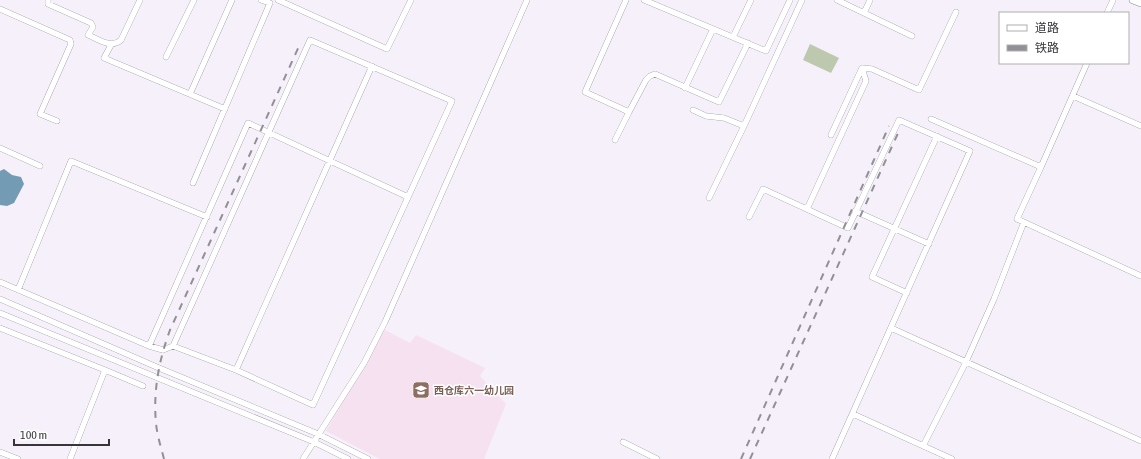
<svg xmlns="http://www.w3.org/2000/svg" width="1141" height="459" viewBox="0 0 1141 459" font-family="'Asap Condensed','Noto Sans SC',sans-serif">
  <rect width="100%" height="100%" fill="#f5f0fa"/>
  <path fill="#f6e1f1" d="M385,330l25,13 6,-8 69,33 -5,8 26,28 -22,55h-104l-54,-28z"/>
  <path fill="#bdc8ae" d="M810,44l29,14 -8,15 -28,-13z"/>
  <path fill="#749bb4" d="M4,169l8,6 9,2 3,7 -10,19 -7,3 -7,-1v-34z"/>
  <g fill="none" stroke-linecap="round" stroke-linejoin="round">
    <defs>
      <path id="minor" d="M48,0v4l43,19 2,4 -5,8c10,4 23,14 33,5l19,-40
        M278,0l109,49 24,-49
        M644,0l122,51 24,-51
        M837,0l75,36
        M0,9l70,31 1,4 -31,70 17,7
        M864,13l6,-13
        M1107,13l6,-13
        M733,37l18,-37
        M111,45l-7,13 121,51
        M166,57l28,-57
        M685,88l28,-59
        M190,94l42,-94
        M1073,96l68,30
        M693,110l13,6 18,2 20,8
        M629,112l17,-32 4,-4 5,-2 64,28 29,-59
        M931,119l110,48 -24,52 124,57
        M831,135l31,-67
        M615,140l14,-28 -44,-20 41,-92
        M0,148l40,18
        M1041,167l46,-104
        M193,183l77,-180 -9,-3
        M709,198l35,-72 58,-126
        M807,209l59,-128 -4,-13 10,1 47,21 37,-78
        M855,211l74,33
        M749,217l14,-28 85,39 51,-108 71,31 -138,308
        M0,282l149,64 14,4 10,-4 137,-306 142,61 -139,304 -77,-35 -63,-24
        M18,290l53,-129 136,56
        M907,293l-35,-16 65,-141
        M0,299l159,69 159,66 50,25
        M0,313l314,129 34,17
        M0,328l105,42 -35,89
        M891,328l250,113
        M149,346l99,-223 160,74
        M105,370l38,16
        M236,370l136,-304
        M853,414l99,45
        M623,442l34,17
        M923,446l42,-82 29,-65 30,-77
        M0,452l18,7
        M303,459l61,-96 21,-41 142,-322"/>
      <path id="tertiary" d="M1133,0l8,3"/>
    </defs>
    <use href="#minor" stroke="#8d8992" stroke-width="6"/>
    <use href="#tertiary" stroke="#8d8992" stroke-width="8"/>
    <use href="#minor" stroke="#fff" stroke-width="5.5"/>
    <use href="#tertiary" stroke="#fff" stroke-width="7"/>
    <path stroke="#938f96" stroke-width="2" stroke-dasharray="7 7" stroke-linecap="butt" d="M164,459c-3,-12 -7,-24 -8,-36 -3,-32 3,-63 14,-93l130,-286
      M741,459l148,-333
      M750,459l149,-328"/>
  </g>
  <defs>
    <symbol id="school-square" viewBox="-11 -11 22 22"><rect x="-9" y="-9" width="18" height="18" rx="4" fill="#8d6e63" stroke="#fff"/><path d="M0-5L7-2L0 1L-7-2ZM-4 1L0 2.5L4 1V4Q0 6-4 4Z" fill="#fff"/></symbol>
  </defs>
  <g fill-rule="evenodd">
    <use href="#school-square" x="411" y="380" width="20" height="20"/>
  </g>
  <g text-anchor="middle" stroke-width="3" stroke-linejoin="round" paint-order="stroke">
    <g font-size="10" font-weight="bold" fill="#785e54" stroke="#fff" text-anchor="start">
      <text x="434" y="394">西仓库六一幼儿园</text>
    </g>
  </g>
  <rect x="999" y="12" width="130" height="52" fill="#ffffff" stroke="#afaeb0"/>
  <rect x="1007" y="25" width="20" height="6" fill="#ffffff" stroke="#afaeb0"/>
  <text x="1035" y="32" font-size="12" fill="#373539">道路</text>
  <rect x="1007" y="45" width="20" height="6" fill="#938f96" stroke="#afaeb0"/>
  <text x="1035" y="52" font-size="12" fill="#373539">铁路</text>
  <path d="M14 439v6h95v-6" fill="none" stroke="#373539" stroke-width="2"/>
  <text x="20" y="439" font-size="12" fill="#373539" stroke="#ffffff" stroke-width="3" paint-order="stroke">100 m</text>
</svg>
